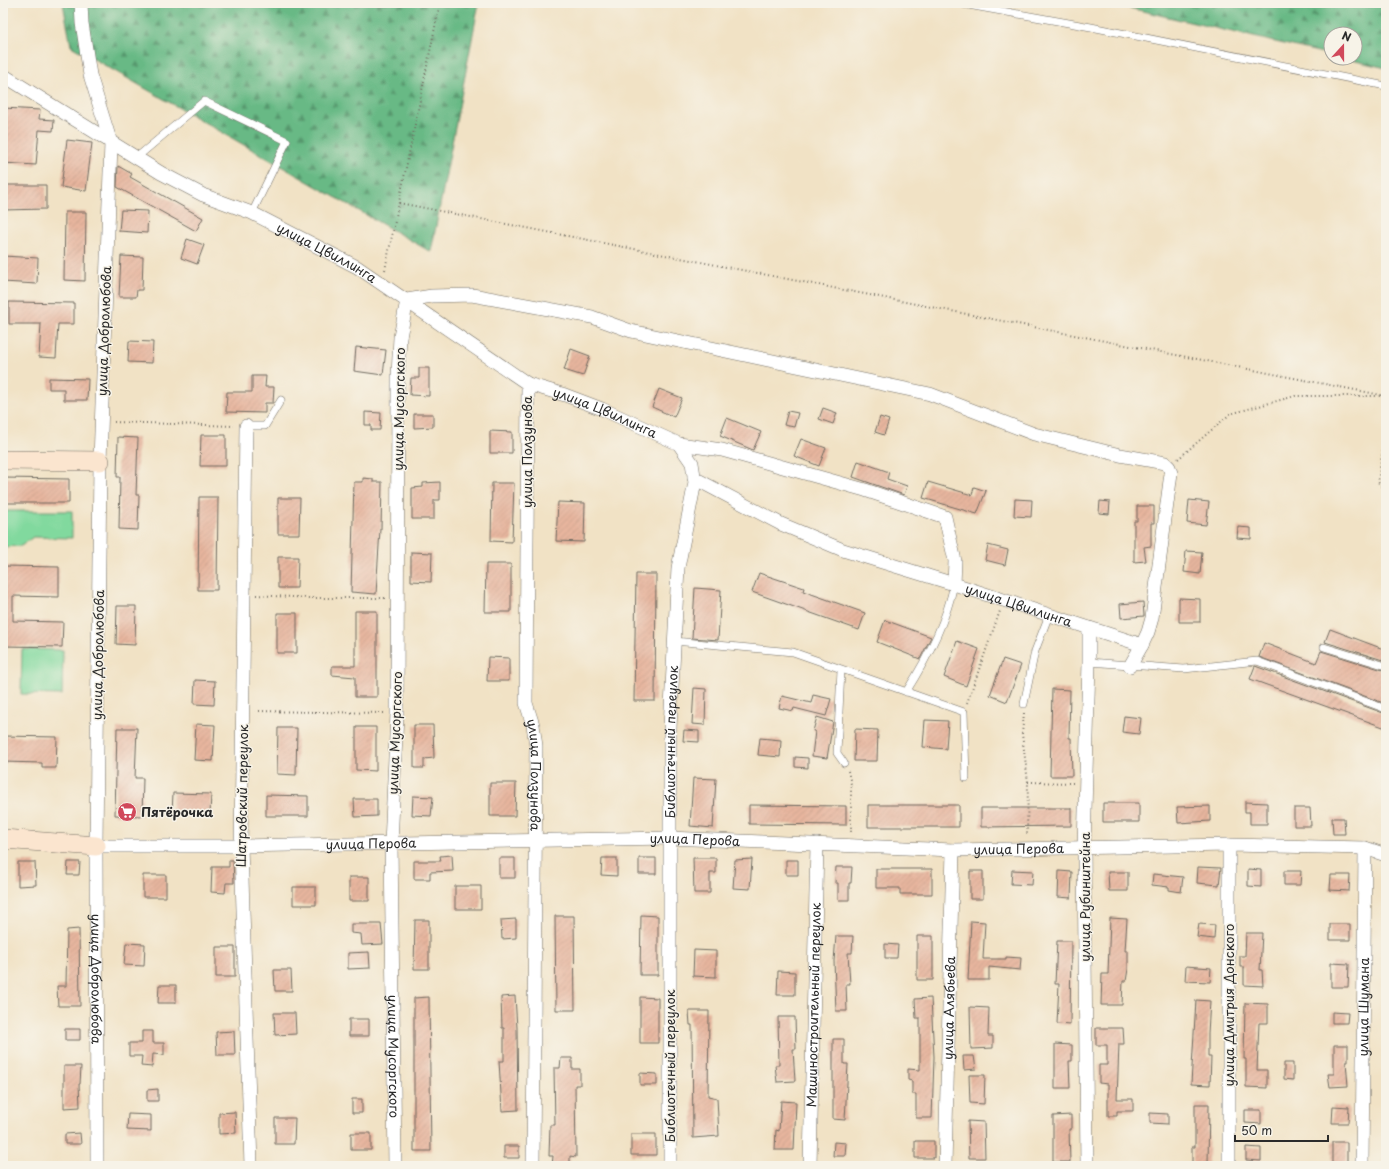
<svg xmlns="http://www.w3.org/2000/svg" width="1389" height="1169" viewBox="0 0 1389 1169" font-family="'Playpen Sans',sans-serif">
  <defs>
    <pattern id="forest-firs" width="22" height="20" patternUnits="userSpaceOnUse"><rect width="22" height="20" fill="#68b985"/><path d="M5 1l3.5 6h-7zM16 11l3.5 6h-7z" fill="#56976d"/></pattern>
    <pattern id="building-hatch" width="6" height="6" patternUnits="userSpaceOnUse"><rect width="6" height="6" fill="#e7b59e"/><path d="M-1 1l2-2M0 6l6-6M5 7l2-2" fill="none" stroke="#c69c88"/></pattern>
  </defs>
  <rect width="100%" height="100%" fill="#f7f3e8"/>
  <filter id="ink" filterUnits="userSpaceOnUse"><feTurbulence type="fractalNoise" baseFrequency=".025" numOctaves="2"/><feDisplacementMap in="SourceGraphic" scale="8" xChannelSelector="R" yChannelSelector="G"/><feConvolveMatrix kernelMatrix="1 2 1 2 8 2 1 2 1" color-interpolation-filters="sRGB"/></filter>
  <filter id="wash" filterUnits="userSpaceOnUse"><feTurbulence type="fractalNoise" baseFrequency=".012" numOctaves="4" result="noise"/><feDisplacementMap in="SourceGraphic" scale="16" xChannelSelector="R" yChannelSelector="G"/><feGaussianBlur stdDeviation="0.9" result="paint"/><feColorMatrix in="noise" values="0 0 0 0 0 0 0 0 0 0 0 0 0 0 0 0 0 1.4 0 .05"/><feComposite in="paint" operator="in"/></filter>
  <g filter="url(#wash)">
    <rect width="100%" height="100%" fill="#f1e2c5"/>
    <path fill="#81d99e" stroke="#568264" d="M3,511h69v27l-39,-1 -12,9 -18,1z
      M22,649l41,1 -1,45 -41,-1z"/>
    <path fill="url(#forest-firs)" stroke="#4a7258" d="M63,3h416l-48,249 -360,-206z
      M1108,3h278v65l-43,-10h12v-24h-24v21z"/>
    <g id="blocks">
      <path fill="url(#building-hatch)" d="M3,108l37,2 -1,9 15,1 -1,11 -14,-1 -3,35 -33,-2z
        M67,140l25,3 -6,48 -25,-4z
        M118,166l14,8 -2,3 73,41 -7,13 -79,-44z
        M3,185h43v24l-43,1z
        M121,210l27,1 -1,22 -28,-2z
        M65,212h21l-1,69 -21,-1z
        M187,239l17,6 -7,19 -16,-6z
        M3,256l35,2 -1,26 -34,-2z
        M121,256l22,1 -1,33h-5l-1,7h-17z
        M9,302l65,1v21h-16l-2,34 -17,-1 2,-33h-32z
        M129,341l24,1 -1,21 -24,-1z
        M356,347l30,3 -3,25 -29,-4z
        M571,349l19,7 -7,20 -19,-6z
        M419,368h10v28l-19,-1 1,-17h8z
        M252,376h14l-1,11h9l-1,16h-8v10l-39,-1 1,-20h25z
        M49,378l39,1 -1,21h-23v-11h-15z
        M659,389l23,9 -8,19 -22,-10z
        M823,408l14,5 -4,11 -14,-5z
        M788,411l10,2 -4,14 -10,-2z
        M365,412l16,1 -1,17h-9v-5h-6z
        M414,414h19v13l-19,1z
        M880,417l9,3 -5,15 -9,-3z
        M727,418l34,14 -8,18 -33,-14z
        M490,431l22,1v21h-22z
        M201,435h25v31h-26z
        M118,437l20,1 -2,57h3l-1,35 -19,-1 1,-52h-3z
        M801,439l25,9 -7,18 -25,-10z
        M858,461l31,11 -2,7 20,7 -3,9 -51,-18z
        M3,478l66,1v24h-66z
        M363,478l10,1v3h9l-1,47h-1l-4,65 -25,-2 3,-110h9z
        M440,482v18h-6v19h-22v-31l11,-1v-4z
        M928,482l44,13 2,-8 12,4 -9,23 -54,-16z
        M492,483h22l-2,59 -21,-1z
        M199,497h19l-1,93h-19z
        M278,498h22l-1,36h-21z
        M1015,499l17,1 -1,17 -17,-1z
        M1189,500l20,2 -3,23 -19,-2z
        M1100,501l10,1 -1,12 -10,-1z
        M558,502l27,1 -1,39 -28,-1z
        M1137,506h17v17h-3v23l-7,1 2,14 -12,1v-41h3z
        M1238,527l13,1v11l-14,-1z
        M988,545l20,5 -3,15 -20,-5z
        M1186,551l16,1 -2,22 -16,-2z
        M411,552l21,1 -1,29 -20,-1z
        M278,557h20l-1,31h-19z
        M486,564h25v48h-26z
        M3,566l56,1v30l-46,-1v25l50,1 -1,25 -59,-1z
        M759,573l45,15 -1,3 62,22 -6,17 -107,-38z
        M636,574h20l-1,127h-21z
        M695,588l26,2 -3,50 -26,-2z
        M1179,598l21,1v23h-21z
        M1143,602l1,14 -23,2 -1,-14z
        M117,606h19l-1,39 -19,-1z
        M355,611h22v86h-22v-20l-23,-2v-9h23z
        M277,613h20v40h-20z
        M885,620l46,17 -11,22 -43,-17z
        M1330,629l56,21v11l-61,-19z
        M957,641l22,8 -13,37 -22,-9z
        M1264,643l52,20 5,-12 65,20v33l-127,-47z
        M488,657l21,1v23h-22z
        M1003,659l18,6 -14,37 -17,-7z
        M1255,666l131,48v14l-136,-49z
        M195,680l20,1 -1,24 -20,-1z
        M694,688l12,1 -1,36 -13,-1z
        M1052,689l18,1 -1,48h2l1,38h-22z
        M813,695l18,4 -5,17 -32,-8 -1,3 -14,-3 3,-12 29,7z
        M1124,716l17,2 -2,16 -17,-2z
        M817,717l16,5 -6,36 -15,-2 3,-25h-2z
        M925,720l23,1 -2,28 -23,-2z
        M196,724l19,1 -2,36 -19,-1z
        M414,725h19l1,33 -10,1v9h-10z
        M356,727h20v44l-20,-1z
        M117,728h20l-2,50h8l-1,38 -27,-1z
        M278,728h19l-1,47 -19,-1z
        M855,729l23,1 -1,31h-23z
        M684,730l15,1v11l-16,-1z
        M3,736l54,1 -1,31h-14v-5l-39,-1z
        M760,738l21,2 -1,17 -22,-2z
        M795,757l13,1v10l-13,-1z
        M693,778l23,1 -3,49 -23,-2z
        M490,783h26l-1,33h-25z
        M173,793l38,1 -1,20 -38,-1z
        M266,795l42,1v20h-42z
        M413,796l20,1 -2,19 -19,-1z
        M354,799h23v17l-22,1z
        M1245,802l22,1v21h-17v-12h-5z
        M1103,803h36v19h-36z
        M749,805l97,1v19l-97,-1z
        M868,805h91v22h-91z
        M1210,806v15l-32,2 -1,-16z
        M981,808h90v18l-90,1z
        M1294,808h16l1,18h-17z
        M1332,818h12l1,16h-12z
        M452,855l1,16 -23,1v7h-16v-18h27l-1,-5z
        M499,858h16v20h-16z
        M602,858h15v18l-16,-1z
        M639,858h17v16h-17z
        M693,858h23v15h-6v20h-16z
        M752,859l-2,30 -17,-1 2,-28z
        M229,860h4l1,23h-8l-1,10 -14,-1 1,-25h17z
        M786,860h12v15h-12z
        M18,862h17l1,23 -18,1z
        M68,862h12l-1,13h-12z
        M836,867h16l-1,16h-2v17h-11v-17h-3z
        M1198,867l23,1 -2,17 -22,-2z
        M876,869h56v25h-32v-6h-24z
        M1248,869l13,1v17l-13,-1z
        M1012,870l21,1 -1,14 -21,-1z
        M970,871h13v28h-13z
        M1059,871l13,1 -1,26 -13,-1z
        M1284,871h17l-1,14h-16z
        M1108,872h20v19h-19z
        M1153,874l30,3 -2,15 -12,-2v-3l-17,-2z
        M143,875h23v22h-23z
        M1331,875h19l-1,16 -19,-1z
        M349,877h20v24h-20z
        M455,886h26v23h-26z
        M293,887h23v18h-23z
        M641,915l17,1v59h-18z
        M555,916h19l1,94h-19z
        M1110,918l17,1 -2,32h3v18l-2,12h-3l-1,24h-21l1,-31h6z
        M516,919v19l-14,1 -1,-19z
        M415,920h14v49h-15z
        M971,921l14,1 -2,37h23v-2l15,1 -1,12 -31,-3v13h-21z
        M351,924h30l2,20 -21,1 -1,-11 -10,-1z
        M1199,924l16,1 -1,14 -17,-2z
        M1330,924h20v16h-20z
        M79,929l1,77h-22l-1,-20h9l1,-56z
        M1246,933h16l-2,37h2l1,16 -19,-1v-18h-4v-11h5z
        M836,936h17l-1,17h-4l2,31h-4l1,27h-11l-2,-50z
        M917,936h16v44h-16z
        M1057,941h14l-1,84 -13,-1 2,-40h-4z
        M126,943l19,1 -1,22 -20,-1z
        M885,944l13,1 -1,13h-12z
        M216,947h19v30h-19z
        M694,950l22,1v26l-23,-1z
        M369,952l1,16 -22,1v-16z
        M1331,963l18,1 -1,23h-17z
        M1186,966l25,2 -1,14 -25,-1z
        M274,970h17l1,21h-17z
        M778,971l17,1v23h-18z
        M159,985h17v18h-18z
        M515,996l2,32 1,82 -16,1 -3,-50h5v-33h-2l-1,-31z
        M429,997l2,154h-17v-153z
        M640,997l18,1v45h-18z
        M931,998l3,59 -2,61h-16v-24h-4v-13l-4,-1v-11l12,1v-52h-4l-1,-19z
        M1196,1000l14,1 -2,32v24h3l-1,28 -19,-1z
        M1245,1003l23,1v19h-9l-2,47h10v18l-21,-1v-28h-2z
        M970,1007l19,1 -1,28h5v12l-22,1z
        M689,1011h20l-1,85 9,2 2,38 -26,2 -1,-113h-2z
        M1332,1012l16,1 -1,10h-15z
        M274,1013h21l1,21 -21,1z
        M778,1017h17l1,32h-3l2,32 -18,1 -2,-17h4z
        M349,1019h20v17h-20z
        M1096,1028h27l1,16h-5l-2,55h16v12h-16v5h-9v-32l-9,-1v-18h8v-20h-11z
        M65,1029h15v11h-15z
        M142,1031h11v12h11v12l-11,-1 -1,13 -11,-1 1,-10h-13v-13h13z
        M234,1031l1,24h-18l-1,-23z
        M833,1039h11v25h4l-3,56 -12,-1z
        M1055,1044l17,1v16h-3l1,27h-15z
        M1334,1045h14v17h-2l2,24 -18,1 -2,-13h6z
        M963,1056h11l2,13 -12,1z
        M561,1058h11v11h8v16h-5l1,72 -6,-1v10h-18l1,-10h-4l1,-31h5l-1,-57h6z
        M1284,1063h9v17l-9,-1z
        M64,1066h17l-1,18h-1l1,23 -16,1z
        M640,1073l17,1v11h-17z
        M969,1075h16l-1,29 -14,-1z
        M158,1089v12h-11v-11z
        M352,1099h10v14h-10z
        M781,1101l15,1 -2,48h-19l1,-20 3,1z
        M1195,1104h14l-1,61h-16v-18h3z
        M1333,1106l16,1 -1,16h-16z
        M1245,1110h16v14l-16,-1z
        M235,1112l1,21 -17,1v-21z
        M1150,1113l18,1v10l-18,-1z
        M128,1114l23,1v16l-24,-1z
        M1071,1115v14h-2l1,33h-17v-46z
        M275,1118h20l-1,26h-19z
        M968,1121l16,1 1,36h-16z
        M80,1133l1,11h-16v-10z
        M351,1133h20v17h-20z
        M631,1134h25v21h-25z
        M915,1141h19v17h-19z
        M834,1142l12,1 -1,13h-12z
        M1332,1142h15v22h-15z
        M504,1146h15v12h-15z
        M1246,1147l15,1v13l-15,-1z"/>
    </g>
  </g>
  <g filter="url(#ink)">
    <use href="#blocks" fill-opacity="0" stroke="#706b61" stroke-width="1"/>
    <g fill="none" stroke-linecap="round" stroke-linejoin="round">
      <defs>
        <path id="lane" d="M957,3l134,24 295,59
          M136,158l68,-57 83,40 -35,72
          M246,426h19l16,-26
          M674,641l119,11 171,60 2,66
          M1324,647l62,19
          M1089,662l95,7 73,-8 129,48
          M841,670l-4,83 7,10
          M906,692c21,-33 40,-69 48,-108
          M1024,704l11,-53 14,-36"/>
        <g id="street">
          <path id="s1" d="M81,3l1,20 8,52 21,68 -11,318 -4,385 1,320"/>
          <path id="s2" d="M3,75l158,98 42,22 49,18 105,54 171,117 37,11 37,14 77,35 43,6 43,12 100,28 80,27 10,44 -1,23 188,61 6,-13 4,-14 19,-145 -2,-6 -4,-4 -45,-8 -86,-21 -104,-40 -299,-63 -39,-14 -120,-22 -40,1 -25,4 -7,37 -2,38 -1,339 -6,130 4,322"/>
          <path id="s3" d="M528,384l-2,319 7,22 3,21 -3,420"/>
          <path d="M246,426l-5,420 10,320"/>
          <path d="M694,478l87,46 62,26 111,34"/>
          <path d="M1130,666l12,-21"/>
          <path id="s4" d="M96,846h145l428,-8 284,12 276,-5 136,3 21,7"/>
          <path id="s5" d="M670,1166v-438l8,-160 17,-86 -3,-19 -13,-19"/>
          <path id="s6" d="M810,1166l7,-322"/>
          <path id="s7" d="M945,1166l8,-316"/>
          <path d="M1087,1166l-3,-318 5,-186v-34"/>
          <path d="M1229,1166v-321"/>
          <path id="s8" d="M1362,1166l3,-318"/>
        </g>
        <path id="secondary" d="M3,460l97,1
          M3,839l93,7"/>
      </defs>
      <use href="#lane" stroke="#706b61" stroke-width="8"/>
      <use href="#street" stroke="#706b61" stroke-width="14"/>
      <use href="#secondary" stroke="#706b61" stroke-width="20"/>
      <path stroke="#706b61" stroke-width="2" stroke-dasharray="1 3" stroke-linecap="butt" d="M399,203l987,193
        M385,270l55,-267
        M114,422l120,4
        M1386,427l-8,55 8,9
        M1178,459l52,-45 65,-18h90
        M256,595l53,3h76
        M967,703l33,-92
        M255,711l129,2
        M1024,713l-2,21 6,48 -1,54
        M848,771l3,13v50
        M1028,782l45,1"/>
      <use href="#lane" stroke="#fff" stroke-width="7"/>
      <use href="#street" stroke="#fff" stroke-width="13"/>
      <use href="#secondary" stroke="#fbe5cf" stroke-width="19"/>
    </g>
  </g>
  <defs>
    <symbol id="supermarket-disc" viewBox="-11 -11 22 22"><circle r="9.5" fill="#d1495b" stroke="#f7f3e8"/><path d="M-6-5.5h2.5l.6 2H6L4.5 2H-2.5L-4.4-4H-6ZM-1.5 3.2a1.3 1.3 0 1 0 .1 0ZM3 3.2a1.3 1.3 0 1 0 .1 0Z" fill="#fff"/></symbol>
  </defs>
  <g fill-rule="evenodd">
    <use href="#supermarket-disc" x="116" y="801" width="22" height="22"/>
  </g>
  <g text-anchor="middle" stroke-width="3" stroke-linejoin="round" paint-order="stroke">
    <g font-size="13" fill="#2b2b2b" stroke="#f7f3e8">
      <text dy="5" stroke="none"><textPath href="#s2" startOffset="370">улица Цвиллинга</textPath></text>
      <text transform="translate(104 331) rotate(-88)" y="5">улица Добролюбова</text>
      <text transform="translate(399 409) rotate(-89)" y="5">улица Мусоргского</text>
      <text dy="5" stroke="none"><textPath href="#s2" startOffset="693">улица Цвиллинга</textPath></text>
      <text transform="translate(527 452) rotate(-90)" y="5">улица Ползунова</text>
      <text dy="5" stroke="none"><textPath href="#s2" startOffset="1186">улица Цвиллинга</textPath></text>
      <text transform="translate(98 655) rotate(-89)" y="5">улица Добролюбова</text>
      <text transform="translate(395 733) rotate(-88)" y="5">улица Мусоргского</text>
      <text dy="5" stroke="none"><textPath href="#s5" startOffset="424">Библиотечный переулок</textPath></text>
      <text dy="5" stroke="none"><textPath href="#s3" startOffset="392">улица Ползунова</textPath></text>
      <text transform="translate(242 796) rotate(-89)" y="5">Шатровский переулок</text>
      <text dy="5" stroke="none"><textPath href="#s4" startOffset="599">улица Перова</textPath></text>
      <text dy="5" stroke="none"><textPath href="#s4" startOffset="275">улица Перова</textPath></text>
      <text dy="5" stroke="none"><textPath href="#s4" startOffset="923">улица Перова</textPath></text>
      <text transform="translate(1085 897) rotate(-90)" y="5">улица Рубинштейна</text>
      <text dy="5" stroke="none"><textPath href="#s1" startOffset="980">улица Добролюбова</textPath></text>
      <text dy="5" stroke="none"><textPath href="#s6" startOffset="161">Машиностроительный переулок</textPath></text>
      <text transform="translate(1229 1005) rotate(-90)" y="5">улица Дмитрия Донского</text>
      <text dy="5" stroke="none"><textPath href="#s8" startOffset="159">улица Шумана</textPath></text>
      <text dy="5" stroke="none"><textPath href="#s7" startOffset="158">улица Алябьева</textPath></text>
      <text dy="5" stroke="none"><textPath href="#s2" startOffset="3040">улица Мусоргского</textPath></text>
      <text transform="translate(670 1066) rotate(-90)" y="5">Библиотечный переулок</text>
    </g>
    <g font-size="13" font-weight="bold" fill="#2b2b2b" stroke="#f7f3e8" text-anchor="start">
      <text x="141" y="817">Пятёрочка</text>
    </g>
  </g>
  <rect width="1389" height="1169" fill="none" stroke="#f7f3e8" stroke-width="16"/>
  <g transform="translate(1343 46) rotate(21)"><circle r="19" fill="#f7f3e8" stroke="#a5a39c"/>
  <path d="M0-3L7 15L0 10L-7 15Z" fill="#d1495b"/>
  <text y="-6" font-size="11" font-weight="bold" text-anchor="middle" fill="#2b2b2b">N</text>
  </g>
  <path d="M1235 1135v6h93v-6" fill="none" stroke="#2b2b2b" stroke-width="2"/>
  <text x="1241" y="1135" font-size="12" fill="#2b2b2b" stroke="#f7f3e8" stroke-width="3" paint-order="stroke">50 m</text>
</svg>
